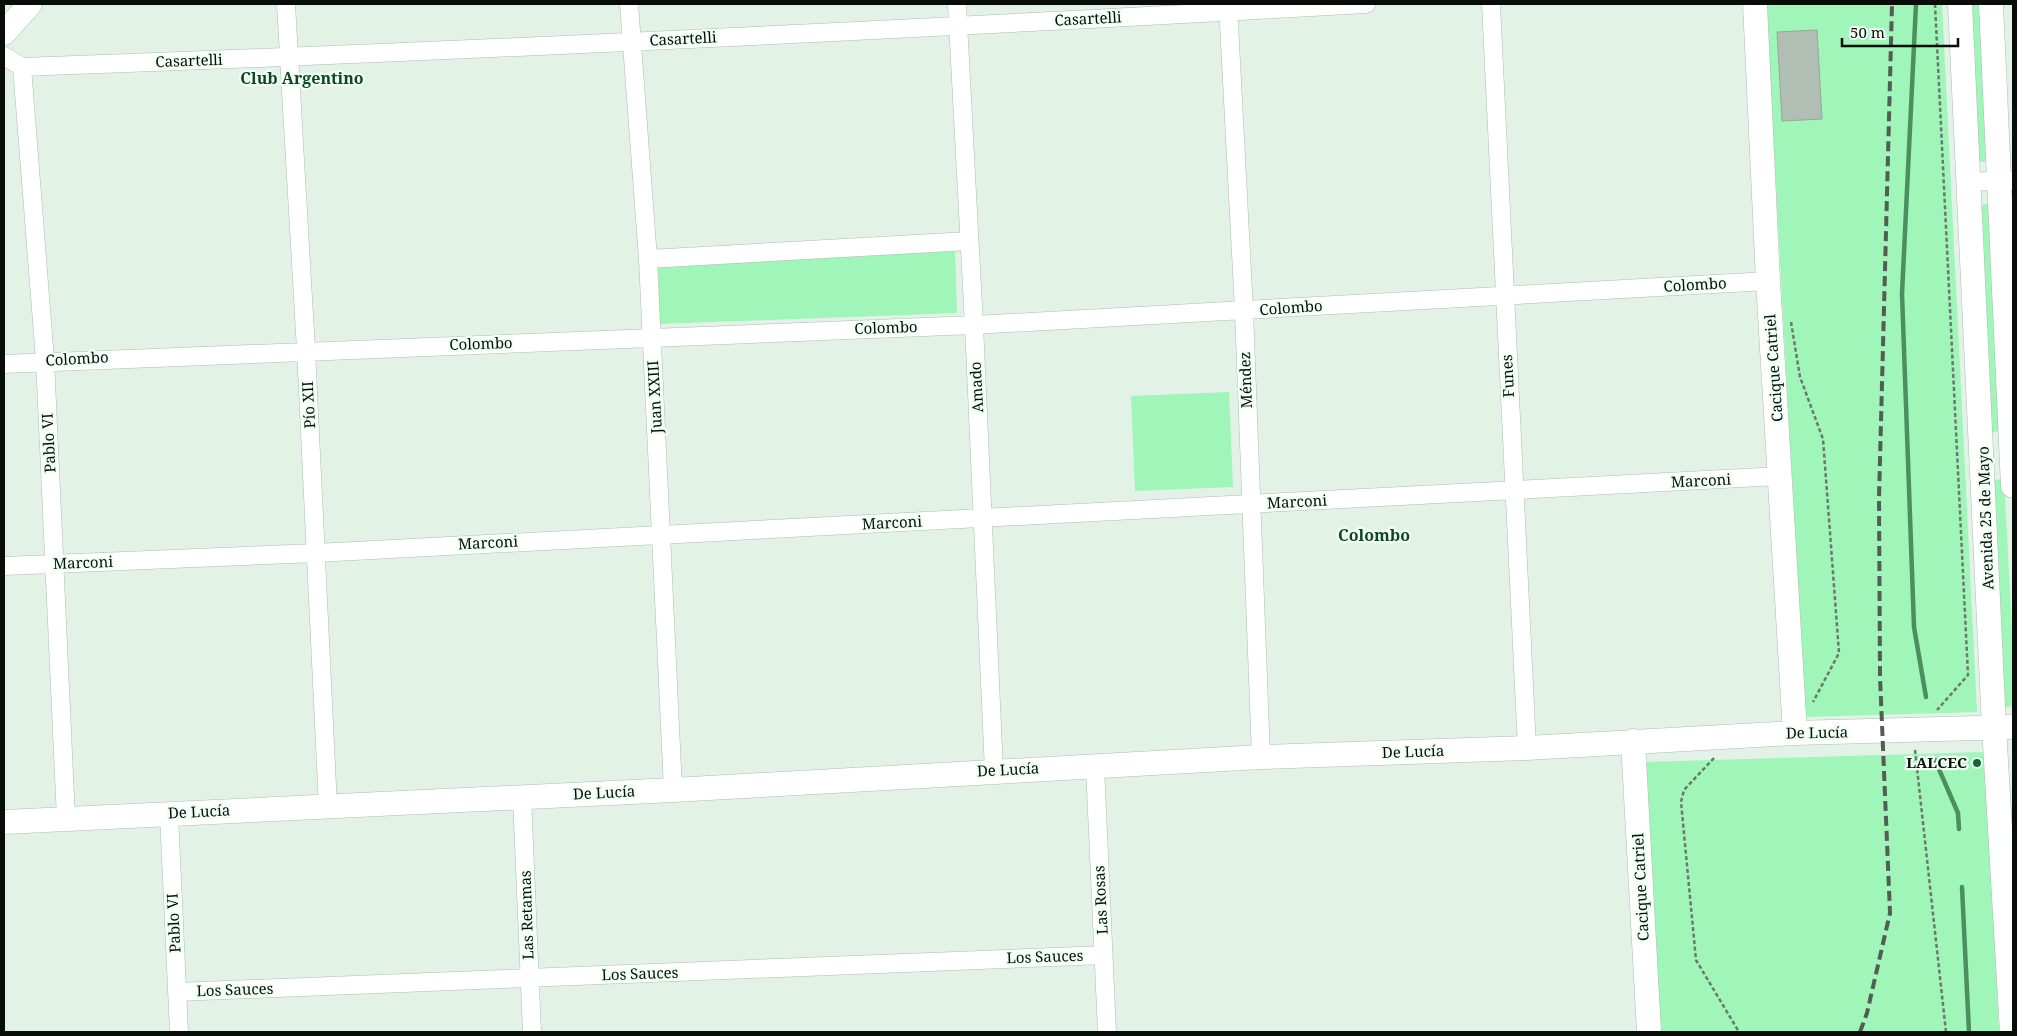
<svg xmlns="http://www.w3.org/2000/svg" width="2017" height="1036" viewBox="0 0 2017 1036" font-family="'Noto Serif',serif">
  <rect width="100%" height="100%" fill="#e2f2e6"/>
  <path fill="#9ff6b8" d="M1766,4h176l35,708 -172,5z
    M1969,4h12l9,157 -12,1z
    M1991,204l12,227 -12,1 -12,-227z
    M955,251l2,62 -298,11 -1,-62z
    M1229,392l4,95 -98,4 -4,-95z
    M2004,479l9,169v58l-8,1 -13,-227z
    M1986,752l13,280h-340l-13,-270z"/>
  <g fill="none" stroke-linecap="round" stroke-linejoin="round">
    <path stroke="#4d8e61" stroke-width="4.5" d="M1916,4l-14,290 12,333 12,70
      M1935,760l23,53 1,16
      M1962,887l7,145"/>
  </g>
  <path fill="#b0beb3" stroke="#97a69b" d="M1817,30l5,89 -40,2 -5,-89z"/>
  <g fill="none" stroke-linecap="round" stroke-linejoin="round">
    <defs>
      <path id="street" d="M286,4l20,346 22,457
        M629,4l19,255 25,531
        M957,4l17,321 20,446
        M1228,4l16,307 17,446
        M1491,4l36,744
        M4,56l18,11c449,-16 896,-38 1344,-63
        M22,67l23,293 21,459
        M1969,182l44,-2
        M648,259l321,-18
        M4,364l970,-39 794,-44
        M4,566l312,-13 1465,-77
        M1095,767l12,265
        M522,797l10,235
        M169,814l10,218
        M177,992l926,-37"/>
      <path id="secondary" d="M1755,4l13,277 27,452
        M1960,4l34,723 18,305
        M1991,4l22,482
        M4,33l26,-29
        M1633,741l16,291
        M4,822l669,-32 588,-33 266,-9 268,-15 218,-6"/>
    </defs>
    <use href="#street" stroke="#aebcb1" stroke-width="19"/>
    <use href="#secondary" stroke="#aebcb1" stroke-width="25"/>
    <path stroke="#6d7770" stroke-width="2.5" stroke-dasharray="4 2.5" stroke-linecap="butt" d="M1935,4l33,671 -31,35
      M1791,322l9,55 23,62 16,214 -26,49
      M1915,750l31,282
      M1714,758l-30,32 -3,12 15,158 43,72"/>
    <use href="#street" stroke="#fff" stroke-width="18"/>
    <use href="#secondary" stroke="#fff" stroke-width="24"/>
    <path stroke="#545c56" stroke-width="4" stroke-dasharray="10 5" stroke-linecap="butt" d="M1860,1032l7,-19 23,-100 -10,-236 -1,-179 13,-494"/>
  </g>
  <circle fill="#156738" stroke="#effff3" stroke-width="2" cx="1977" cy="763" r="5"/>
  <g text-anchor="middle" stroke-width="4.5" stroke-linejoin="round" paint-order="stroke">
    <g font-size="15" fill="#080d09" stroke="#effff3">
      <text transform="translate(1088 19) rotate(-3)" y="5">Casartelli</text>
      <text transform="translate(683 39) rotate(-3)" y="5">Casartelli</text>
      <text transform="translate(189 61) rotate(-2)" y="5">Casartelli</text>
      <text transform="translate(1695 285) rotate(-3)" y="5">Colombo</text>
      <text transform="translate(1291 308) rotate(-4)" y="5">Colombo</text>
      <text transform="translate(886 328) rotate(-2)" y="5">Colombo</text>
      <text transform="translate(481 344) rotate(-2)" y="5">Colombo</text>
      <text transform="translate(77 359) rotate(-3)" y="5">Colombo</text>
      <text transform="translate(1774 368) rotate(-94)" y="5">Cacique Catriel</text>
      <text transform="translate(1508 376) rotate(-93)" y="5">Funes</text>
      <text transform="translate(1246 380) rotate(-92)" y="5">Méndez</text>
      <text transform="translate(977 387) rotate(-93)" y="5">Amado</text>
      <text transform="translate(655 397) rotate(-93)" y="5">Juan XXIII</text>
      <text transform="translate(309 405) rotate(-93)" y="5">Pío XII</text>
      <text transform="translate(49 443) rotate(-93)" y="5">Pablo VI</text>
      <text transform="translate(1701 481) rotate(-3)" y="5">Marconi</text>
      <text transform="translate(1297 502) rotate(-3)" y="5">Marconi</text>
      <text transform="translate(1986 518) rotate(-92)" y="5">Avenida 25 de Mayo</text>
      <text transform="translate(892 523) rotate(-3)" y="5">Marconi</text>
      <text transform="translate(488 543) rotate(-3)" y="5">Marconi</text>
      <text transform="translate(83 563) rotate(-2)" y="5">Marconi</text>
      <text transform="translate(1817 733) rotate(-1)" y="5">De Lucía</text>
      <text transform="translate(1413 752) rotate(-2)" y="5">De Lucía</text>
      <text transform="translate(1008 770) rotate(-3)" y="5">De Lucía</text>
      <text transform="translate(604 793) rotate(-3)" y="5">De Lucía</text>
      <text transform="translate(199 812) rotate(-3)" y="5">De Lucía</text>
      <text transform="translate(1641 887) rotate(-93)" y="5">Cacique Catriel</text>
      <text transform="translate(1101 900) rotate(-93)" y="5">Las Rosas</text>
      <text transform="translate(527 915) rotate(-92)" y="5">Las Retamas</text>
      <text transform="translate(174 923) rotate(-93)" y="5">Pablo VI</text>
      <text transform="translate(1045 957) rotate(-2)" y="5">Los Sauces</text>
      <text transform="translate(640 974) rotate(-2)" y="5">Los Sauces</text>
      <text transform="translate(235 990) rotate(-2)" y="5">Los Sauces</text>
    </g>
    <g font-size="15" font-weight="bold" fill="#080d09" stroke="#effff3" text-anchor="end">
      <text x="1967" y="768">LALCEC</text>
    </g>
    <g font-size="16" font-weight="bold" fill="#0e4625" stroke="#effff3">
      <text x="302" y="84">Club Argentino</text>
      <text x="1374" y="541">Colombo</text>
    </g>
  </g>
  <rect width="2017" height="1036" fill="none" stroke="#080d09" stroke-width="10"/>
  <path d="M1842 38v8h116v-8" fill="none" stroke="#080d09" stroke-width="2.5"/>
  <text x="1850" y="38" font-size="15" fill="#080d09" stroke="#effff3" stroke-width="4" paint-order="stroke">50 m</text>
</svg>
